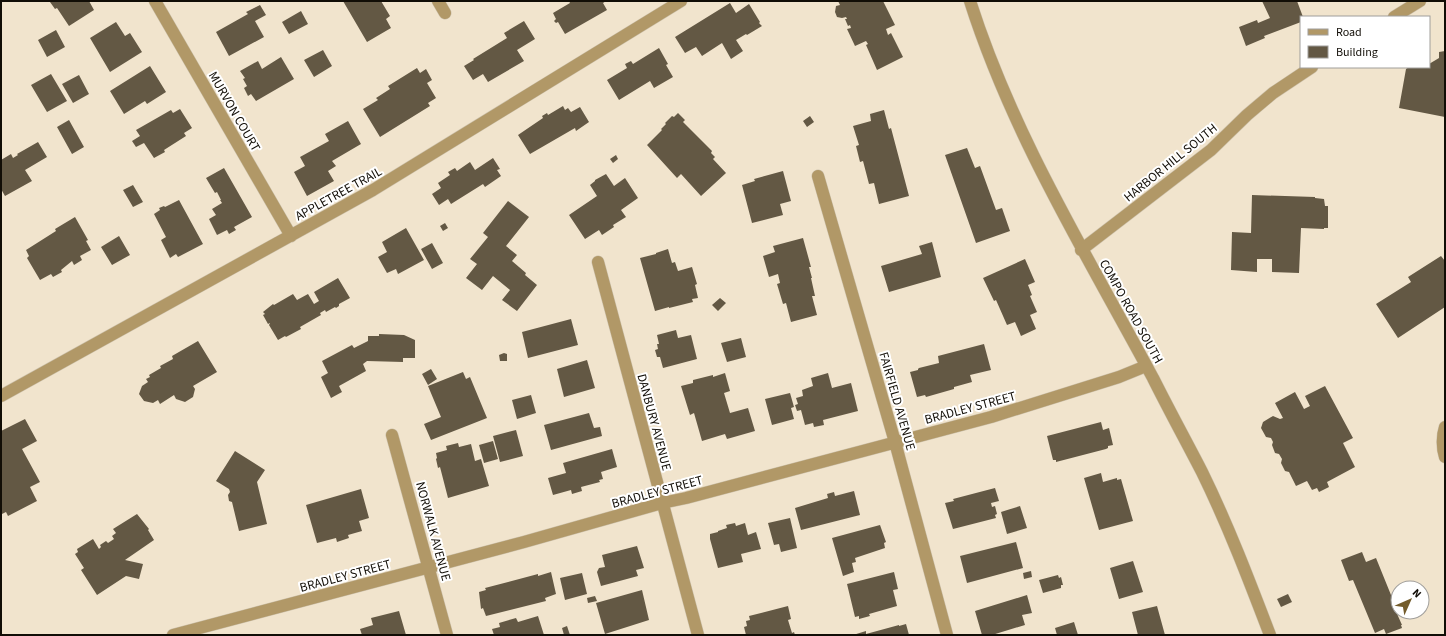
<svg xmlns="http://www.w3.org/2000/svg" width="1446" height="636" viewBox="0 0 1446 636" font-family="'Source Sans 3',sans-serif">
  <rect width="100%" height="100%" fill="#f1e4cd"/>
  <path fill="#635844" d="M51,1h38l5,9 -25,16 -12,-18 -2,1 -5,-7z
    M343,1h38l9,15 -4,3 5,9 -24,14z
    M569,1h37l-3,2 4,7 -42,24 -7,-12 -2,1 -2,-2 2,-2 -3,-6 17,-10z
    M838,1h45l12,24 -9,4 2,6 3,-2 12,24 -26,13 -11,-25 2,-1 -2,-3 -11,5 -8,-17 4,-1 -1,-3 -2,1 -3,-7h2l-1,-2 -4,1 -5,-1 -2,-5 1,-6 4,-1z
    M1262,1h35l6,16h-2v5l-37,14 1,2 -19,8 -7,-19 18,-7 1,3 12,-5z
    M730,3l6,10 13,-9 11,18 -1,1 3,3 -15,9 -1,-1 -10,6 7,11 -12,8 -9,-16 -20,13 -6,-9 -11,6 -10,-16z
    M260,5l6,10 -11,6 9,16 -35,19 -13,-24 32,-18 -2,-2z
    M301,11l7,13 -19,10 -7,-12z
    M524,21l11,18 -18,11 7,11 -36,21 -5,-8 -10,6 -9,-14 10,-6 -1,-1 34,-21 -3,-5z
    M116,22l9,14 5,-3 12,19 -32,20 -20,-34z
    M56,30l9,17 -18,10 -9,-17z
    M659,48l9,16 -2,1 7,12 -19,11 -4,-7 -31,19 -12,-20 20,-12 -2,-4 6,-3 2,3z
    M323,50l9,16 -18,11 -10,-17z
    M1445,51v66l-46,-9 7,-39 3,-2h20v-3l10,-6v-6z
    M281,57l13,22 -38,22 -5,-7 -3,2 -4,-8 3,-2 -4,-7 2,-1 -5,-7 18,-10 4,8z
    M150,66l16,26 -19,12 -2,-3 -21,13 -14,-23z
    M417,68l3,5 6,-4 6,11 -5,3 9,15 -8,5 2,3 -50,31 -17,-28 15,-9 -2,-2 14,-9 -2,-3z
    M51,74l16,27 -20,11 -16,-27z
    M79,75l10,19 -16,9 -11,-19z
    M563,106l2,4 3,-2 3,4 9,-5 9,15 -13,9 -1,-3 -45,26 -12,-19 25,-17 -1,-2 5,-3 1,2z
    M180,109l12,19 -8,5 2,3 -22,14 1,2 -11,6 -10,-15 -8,4 -4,-6 8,-5 -4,-6 35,-20 2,3z
    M884,110l5,19 2,-1 18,68 -30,8 -5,-21 -5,1 -6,-23 -3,1 -4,-16 3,-1 -6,-19 18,-5 -1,-7z
    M678,113l7,7 -2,2 29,29 -1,2 4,4 -2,2 13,14 -25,23 -20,-22 -4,4 -30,-33 15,-15 -1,-1 5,-5 -1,-1 7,-7 2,1z
    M810,116l4,6 -7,5 -4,-6z
    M69,120l15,27 -12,7 -15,-27z
    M348,121l13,23 -29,17 4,5 -8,5 6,10 -27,15 -13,-24 11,-6 -5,-9 29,-16 -4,-7z
    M38,142l9,15 -22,13 7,11 -27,15 -4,-7v-29l10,-6 2,4 5,-3 -1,-1z
    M967,148l8,20 5,-2 16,44 6,-2 8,23 -34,12 -31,-88z
    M616,155l2,4 -5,4 -3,-4z
    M493,158l7,11 -3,1 4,6 -16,11 -2,-3 -32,20 -3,-5 -9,6 -7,-11 9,-6 -3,-5 12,-8 -2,-3 7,-4 2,3 13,-9 5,8z
    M224,168l28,49 -18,10 2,3 -7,4 -2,-4 -10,5 -8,-16 7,-4 -4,-6 10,-6 -2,-3h1l-4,-8 -2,1 -9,-15z
    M783,171l8,30 -11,3 3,11 -31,8 -10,-38 13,-4 -1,-2z
    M606,174l8,12 11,-8 13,20 -17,12 5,7 -13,8 1,2 -12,8 -3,-5 -14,9 -16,-24 28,-19 -7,-11 5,-4v-1z
    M133,185l10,17 -10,5 -10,-17z
    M1252,195l63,2v1l9,1 1,7h3v22h-4v1l-23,-1 -2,45 -27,-1v-13h-15v13l-26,-2 1,-38 19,1z
    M179,200l24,44 -25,13 -2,-3 -6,4 -9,-18 5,-3 -12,-23 6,-4 -1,-2 5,-2 1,1z
    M508,201l21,16 -23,29 11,9 -5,6 14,12 -1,2 12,10 -20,26 -15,-11 8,-10 -17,-14 -11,14 -16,-12 11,-14 -7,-5 18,-22 -5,-4z
    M75,217l13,23 -2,1 5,9 -11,6 2,4 -8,5 -2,-4 -11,9 1,2 -9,5 -2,-3 -11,6 -13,-22 2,-2 -3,-6 30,-19 -1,-2z
    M445,223l3,5 -5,3 -3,-5z
    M406,228l18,32 -26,14 -2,-5 -9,4 -9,-16 9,-5 -5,-10z
    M119,236l11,19 -18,10 -11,-18z
    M803,238l8,29h-2l3,11h-1l4,18h-3l5,19 -26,7 -5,-19 -3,1 -6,-20 3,-1 -2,-9 -9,3 -6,-21 12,-4 -2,-6z
    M932,242l9,35 -52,15 -8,-26 41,-12 -3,-8z
    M432,243l11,20 -11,6 -11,-20z
    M668,249l4,14 3,-1 3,9 14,-4 5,17 -2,1 3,13 -6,1 1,3 -24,6v-1l-14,4 -15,-53 16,-4v-1z
    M1441,256l4,5v46l-47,31 -22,-34 35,-22 -3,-5z
    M1025,259l10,23 -7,3 4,10 -2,1 7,16 -7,3 6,14 -15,7 -6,-14 -8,3 -11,-25 -2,1 -11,-23z
    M338,278l12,20 -11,6v2l-3,2 -1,-1 -9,5 -1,-2 -5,3 1,2 -21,12 1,2 -15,8 -1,-1 -7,4 -9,-15 1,-2 -2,1 -5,-9 2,-1 -2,-2 10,-8 1,1 19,-11 4,6 11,-6 6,10 5,-3 -5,-9z
    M720,298l6,5 -8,8 -6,-6z
    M571,319l7,26 -50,13 -6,-26z
    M676,330l2,8 13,-3 6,24 -34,9 -3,-11h-3l-2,-7 3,-1 -1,-5h2l-2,-9z
    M379,334l25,1 11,5v18h-12v4l-36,-1 -4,3 3,7 -27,15 3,6 -11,6 -10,-21 7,-4 -6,-12 30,-16 2,3 14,-7v-5h11z
    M741,338l5,19 -19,5 -6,-19z
    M198,341l19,31 -24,14 2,3 -2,8 -8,5 -9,-3 -2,-4 -14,9 -2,-4 -5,3 -9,-2 -5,-7 3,-8 6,-4 -2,-3 4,-2 -1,-2 12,-7 -1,-2 13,-7 -1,-3z
    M984,344l7,26 -21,5 2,7 -18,5v2l-28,8 -1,-2 -8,2 -7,-25 8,-2v-1l1,-1 20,-5 -1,-7z
    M504,353l3,1v7h-7l-1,-6z
    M587,360l8,28 -31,9 -7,-28z
    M431,369l6,10 -9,6 -6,-11z
    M463,372l3,7 4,-2 17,41 -56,22 -7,-16 17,-7 -13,-31z
    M725,373l5,18 -6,2 6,20 18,-5 7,23 -28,8 -2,-5 -23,7 -8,-28 -4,2 -9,-29 12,-3v-3l20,-5v2z
    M828,373l4,15 19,-5 7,28 -35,9 1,5 -10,2 -1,-4 -8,2 -4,-15 -4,1 -2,-6 3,-1 -2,-6 7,-2 -1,-6 11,-4 -2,-8z
    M1325,386l28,52 -10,5 12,24 -28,15 2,5 -10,5 -2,-4 -5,2 -5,-9 -11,5 -7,-14 -4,-1 -4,-8 1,-4 -3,-5 -4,-1 -3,-8 1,-3 -2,-4 -5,-1 -5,-9 2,-6 10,-6 7,3 3,-1 -8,-15 20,-11 9,17 6,-3 -5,-10z
    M790,393l4,14 -3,1 3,11 -22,6 -7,-26z
    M531,395l5,18 -19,6 -5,-19z
    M589,413l5,15 6,-1 2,9 -51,14 -7,-25z
    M25,419l12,22 -15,8 18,33 -10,5 7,14 -29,15 -2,-4 -4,2 -1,-2v-59h1l-1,-22z
    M1101,422l2,8 6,-2 4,17 -5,1v2l-2,1 -50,13v-2h-3l-6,-24z
    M516,430l7,26 -23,6 -7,-26z
    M493,441l5,18 -14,4 -5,-18z
    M458,443l1,4 12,-3 4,17 6,-2 8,27 -41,12 -8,-31 -2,1 -2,-9 1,-1 -1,-5 11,-3 -1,-4z
    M612,449l5,18 -16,5 2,7 -4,1 1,2 -19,5 1,4 -10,3 -1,-4 -18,5 -5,-17 18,-5 -3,-10z
    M235,451l30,19 -8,12 10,42 -28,7 -7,-29 -3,-1 -1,-6 2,-3 -1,-3 -13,-8z
    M1101,473l2,9 14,-4v2l4,-1 12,42 -34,9 -15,-52z
    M995,488l4,13 -8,2 1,4 3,-1 2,8 -2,1 1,3 -43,11 -8,-26 9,-2 -1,-2z
    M361,489l8,29 -10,3 3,10 -14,4 1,3 -12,4 -1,-4 -19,5 -11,-38z
    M854,491l6,24 -59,15 -6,-22 33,-10 -1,-4 7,-2 1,4z
    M1020,506l7,22 -20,6 -6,-22z
    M137,514l12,15 -1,1 6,10 -29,20 18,4 -4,15 -13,-3 -29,19 -16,-25 3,-2 -9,-14 3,-2 -1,-3 16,-10 6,10 2,-2 -1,-2 6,-4 2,2 6,-4 -2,-3 4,-3 -3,-4z
    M790,518l7,30 -16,4 -2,-8 -5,1 -6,-22z
    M735,523l1,3 9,-3 3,12 8,-3 5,17 -20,5 2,8 -25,6 -8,-29v-5l8,-2v-1l9,-3 -1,-3z
    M880,525l6,17 -2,1 1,5 -30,10 1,4 -4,1 2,9 -11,4 -11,-38z
    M1016,542l7,26 -56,15 -7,-27z
    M637,546l7,22 -8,2 2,6 -37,10 -4,-14 2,-4 6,-1 -3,-12z
    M1362,552l4,10 10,-4 15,37 2,-1 4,11 -3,2 8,18h-1l1,3 -16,6 -2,-5 -9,4 -22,-53 -4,1 -8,-21z
    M1133,561l10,31 -24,7 -9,-31z
    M1031,571l1,6 -8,2 -1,-6z
    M551,572l5,22 -11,4 1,3 -60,15 -3,-8 -2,1 -2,-17 7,-2 -1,-2 53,-14v2z
    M894,572l4,17 -5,1 4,16 -28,8 1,2 -11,3v-3l-4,1 -8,-33z
    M582,573l5,21 -22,6 -5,-22z
    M1058,575l1,3 2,-1 2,8h-2v3l-18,5 -4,-13z
    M642,590l7,30 -44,14 -9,-31z
    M1288,594l4,8 -11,5 -4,-8z
    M1027,595l5,18 -10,2 3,10 -33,10 -2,-1 -8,1 -7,-24z
    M595,596l2,5 -9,2 -1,-5z
    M788,606l3,13 -3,1 4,13 2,-1 1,3h-49l-2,-8 3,-1 -1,-5 4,-1 -1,-4z
    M1157,606l8,29h-27l-6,-23z
    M399,611l7,24h-44l-2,-6 13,-4 -2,-7z
    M538,616l6,19h-50l-2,-6 8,-2 -1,-4 17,-5 2,4z
    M1074,622l4,13h-21l-2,-7z
    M906,624l3,11h-56l13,-4v3l33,-9v1z
    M567,626l3,9h-6l-2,-7z"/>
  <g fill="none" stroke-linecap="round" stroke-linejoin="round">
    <defs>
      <path id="minor" d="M155,1l136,235
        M438,1l7,12
        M970,1c43,135 117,254 183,377 16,32 33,63 49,94 26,53 47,108 68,163
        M1394,17l26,-16
        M818,176l77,266 52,193
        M1081,250l130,-100 36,-35 26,-22 39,-26
        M598,262l100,373
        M1,396l372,-206 308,-189
        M1445,427c-3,9 -3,21 0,30
        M392,435l55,200
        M173,635l351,-93 138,-39 24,-5 305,-81 128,-40 27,-11"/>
    </defs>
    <use href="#minor" stroke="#cdc2ad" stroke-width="13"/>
    <use href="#minor" stroke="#b19867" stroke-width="12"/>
  </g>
  <g text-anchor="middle" stroke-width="4" stroke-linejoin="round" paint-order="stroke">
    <g font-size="13" fill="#110d06" stroke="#fff">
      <text transform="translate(235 111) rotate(60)" y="5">MURVON COURT</text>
      <text transform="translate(1170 162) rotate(-39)" y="5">HARBOR HILL SOUTH</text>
      <text transform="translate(338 193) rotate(-29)" y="5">APPLETREE TRAIL</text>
      <text transform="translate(1132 311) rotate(61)" y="5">COMPO ROAD SOUTH</text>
      <text transform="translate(898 401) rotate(74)" y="5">FAIRFIELD AVENUE</text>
      <text transform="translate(970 407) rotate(-15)" y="5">BRADLEY STREET</text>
      <text transform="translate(655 422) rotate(75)" y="5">DANBURY AVENUE</text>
      <text transform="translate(657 491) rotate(-15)" y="5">BRADLEY STREET</text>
      <text transform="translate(434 531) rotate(75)" y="5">NORWALK AVENUE</text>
      <text transform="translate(345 575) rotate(-15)" y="5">BRADLEY STREET</text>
    </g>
  </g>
  <rect width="1446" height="636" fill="none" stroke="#110d06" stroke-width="4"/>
  <rect x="1300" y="16" width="130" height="52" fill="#ffffff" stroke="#a09e9b"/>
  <rect x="1308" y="29" width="20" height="6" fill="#b19867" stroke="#a09e9b"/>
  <text x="1336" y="36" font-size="12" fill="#110d06">Road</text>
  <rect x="1308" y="46" width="20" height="12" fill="#635844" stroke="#a09e9b"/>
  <text x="1336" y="56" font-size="12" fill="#110d06">Building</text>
  <g transform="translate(1410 600) rotate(45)"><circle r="19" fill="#ffffff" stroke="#a09e9b"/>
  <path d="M0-3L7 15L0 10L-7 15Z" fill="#745c2c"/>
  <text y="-6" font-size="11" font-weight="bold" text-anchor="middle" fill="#110d06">N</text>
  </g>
</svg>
